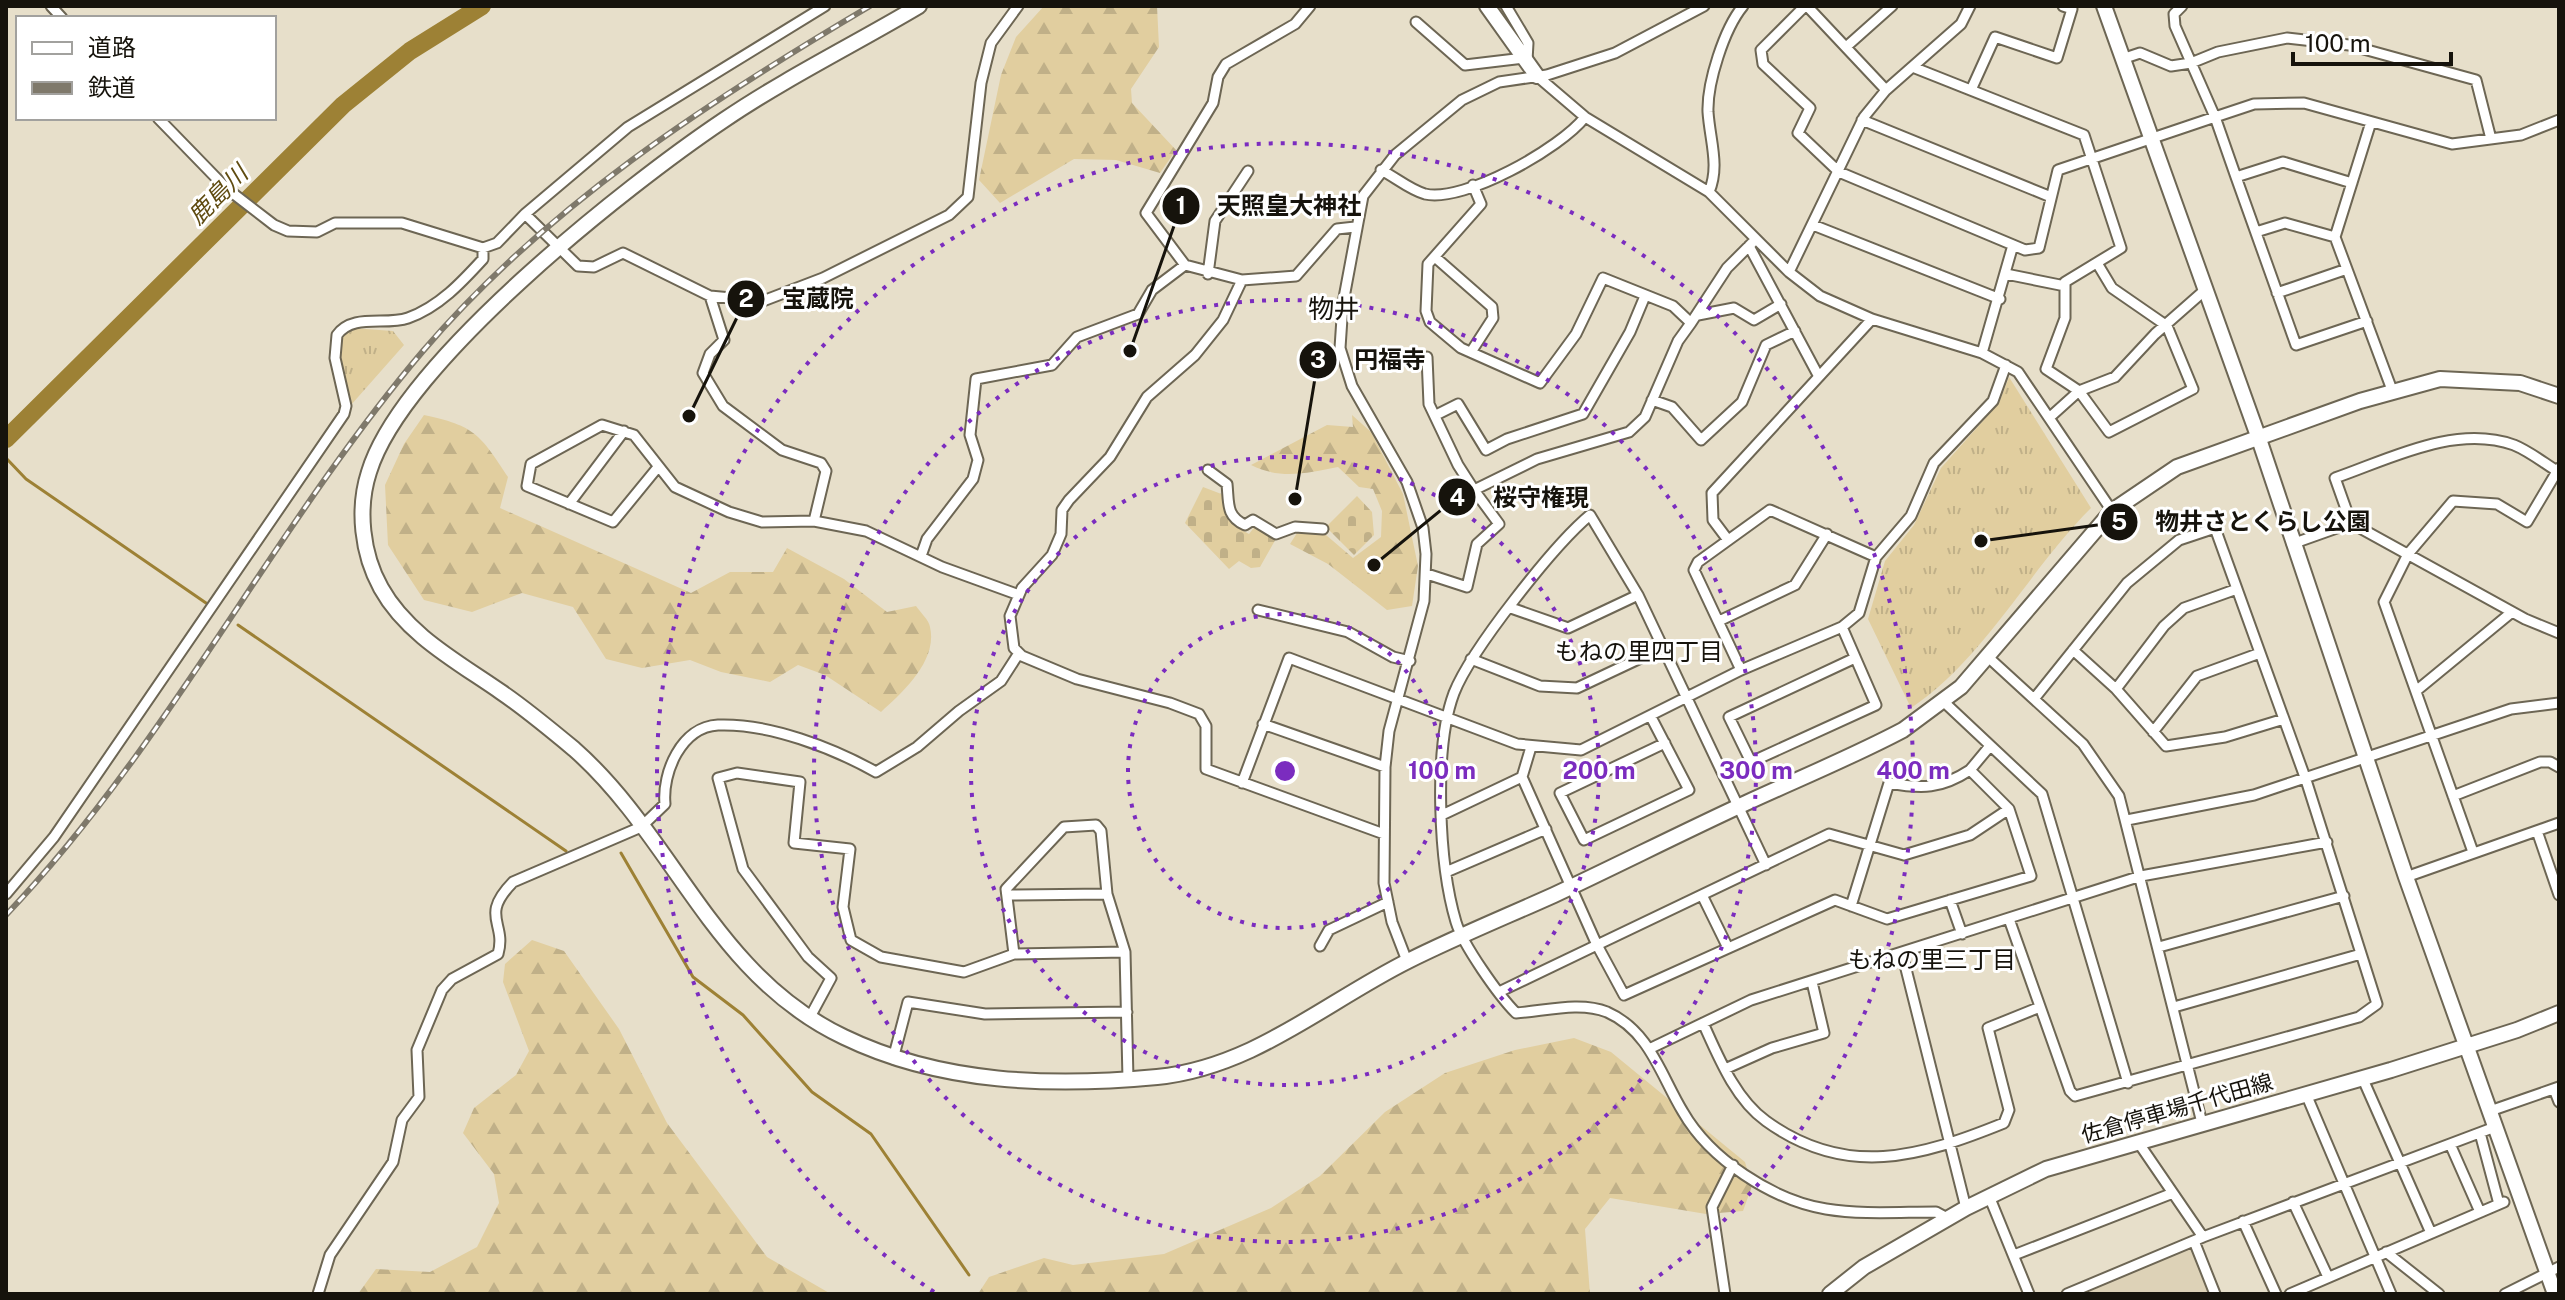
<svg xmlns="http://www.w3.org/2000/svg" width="2565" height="1300" viewBox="0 0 2565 1300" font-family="'Public Sans','Noto Sans JP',sans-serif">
  <defs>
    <pattern id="grass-tufts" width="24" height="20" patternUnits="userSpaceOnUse" patternTransform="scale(2)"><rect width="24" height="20" fill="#e1ce9f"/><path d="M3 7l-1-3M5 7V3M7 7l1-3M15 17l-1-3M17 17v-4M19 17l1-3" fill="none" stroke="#c0b088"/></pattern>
    <pattern id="forest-firs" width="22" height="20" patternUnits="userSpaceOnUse" patternTransform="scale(2)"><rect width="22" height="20" fill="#e1ce9f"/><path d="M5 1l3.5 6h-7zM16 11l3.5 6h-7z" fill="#c0b088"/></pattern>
    <pattern id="cemetery-stones" width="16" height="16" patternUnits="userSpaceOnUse" patternTransform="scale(2)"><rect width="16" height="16" fill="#e1ce9f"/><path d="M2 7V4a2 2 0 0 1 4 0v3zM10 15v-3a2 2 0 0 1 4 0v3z" fill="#c0b088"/></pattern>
  </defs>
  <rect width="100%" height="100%" fill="#e7dfca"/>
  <path fill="#ddd2b7" d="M2190,1248l20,46h-131z"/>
  <path fill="url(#grass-tufts)" d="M352,328l41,3 11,14 -53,60 -10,-42 -1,-27z
    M2009,377l82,131c-63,63 -106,150 -180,200l-43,-89 17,-58 29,-36 27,-57 58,-65z"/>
  <path fill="url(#forest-firs)" d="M1044,6h113l2,41 -28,42 1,14 44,47 -16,23 -44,-13 -42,-1 -74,44 -21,-23 22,-105 15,-38z
    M424,415c51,11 56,19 84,62l-8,31 191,85 39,-21h43l14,-24 57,31 43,33 29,-6c4,6 13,14 14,21 8,34 -28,66 -49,85l-56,-37 -27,-10 -28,17 -49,-10 -31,-12 -48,8 -36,-9 -33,-52 -51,-14 -50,19 -48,-12 -36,-55 -3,-60 19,-41z
    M1352,415l19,17 32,62 15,72 -6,40 -25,4 -59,-46 -38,-20 7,-11 29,2 27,23 28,-21 1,-26 -9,-22 -14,-2 -21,-20c-31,6 -57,13 -87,-2l76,-40 26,2z
    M532,940l32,11 55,78 48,94 100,134 64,37h-473l18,-25 54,3 47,-25 22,-44 -5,-29 -31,-41 11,-25 42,-33 13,-24 -26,-69 2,-18z
    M1574,1038l37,14 134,110 7,24 -9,25 -37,3 -96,-16 -25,31 5,65h-612l11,-17 55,-19 29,7 91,-11 107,-46 49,-32 65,-64 60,-39 70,-23z"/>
  <path fill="url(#cemetery-stones)" d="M1203,487l21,8c-1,23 5,28 25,39l7,-9 21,12 -17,30 -9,1 -12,-7 -10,8 -44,-46z
    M1357,496l15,16 2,23 -20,20 -28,-28z"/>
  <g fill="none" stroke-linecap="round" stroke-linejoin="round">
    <path stroke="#9d8135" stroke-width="3" d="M6,458l20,21 180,124
      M238,625l328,226
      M621,853l72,124 50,38 69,77 59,42 98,141"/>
    <path stroke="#9d8135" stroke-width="18" d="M6,439l337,-334 67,-54 72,-45"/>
    <defs>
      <path id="street" d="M51,6l11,12
        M1310,6l-15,18 -69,40 -8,13 -5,26 -67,110 39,52 57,15 54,-4 41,-47 18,-2
        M1506,6l22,37 -1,18
        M1805,6l-44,44 2,14 47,44 -12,25 41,39 186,78 14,-2 19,-78 157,-53 -40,-91 -1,-12 8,-8
        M1807,6l79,84 75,-66 9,-18
        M1416,22l49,43 59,-7
        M1846,47l46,-41
        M2122,59l18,-6 31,13 20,-3 27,-11 69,-14 62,7 127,35 15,59
        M1915,68l169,67 37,113 -56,34v36l-19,51 33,22 30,41 84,-43 -26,-63 -55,-38 -15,-25
        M1537,76l48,41 124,75 80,80 31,24 52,23 110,34 36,19 94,139
        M1971,90l24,-53 62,21 15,-49 -9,-3
        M158,118l68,70 48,37 14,6 29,1 18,-9h67l81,25 14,-5 28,-29 53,52 16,1 29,-14 87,43 53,5 60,-23 126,-63 19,-18 13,-114 10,-40 27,-37
        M1862,120l189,77
        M2371,122l-36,115 57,153
        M1381,170c14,7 29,20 44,24 39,9 136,-46 160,-77
        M2236,177l-21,-60 39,-13 50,-1 148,41 69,-9 38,-15
        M2352,183l-69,-21 -47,15 60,168 71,-24
        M1709,192c11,-26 1,-51 -1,-80 -1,-29 16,-83 35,-106
        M525,214l103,-87 197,-121
        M1813,225l187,74
        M2256,232l29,-9 50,14
        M1749,246l69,129
        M1435,257l57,50 1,11 -22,34
        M1789,272l75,-155 22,-27
        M1208,274l7,-53 33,-50
        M2006,274l59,12
        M1242,280l-19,40 -28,35 -48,42 -37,60 -41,43 -7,10 -1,24 -9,21 -30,33 -12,28 4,32 8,8 55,23 93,24 29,11 7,12v43l178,65
        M2277,293l70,-24
        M710,296l14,44 -14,14 -7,19 20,33 59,44 39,13 5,8 -12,50
        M1698,315l36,-7 20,12 27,-16
        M1691,323l36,-55 25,-25
        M1982,353l31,-108
        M1427,357l2,47 29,61 16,25 63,-31 92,-27 16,-15 33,-76 13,-18 -18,-17 -70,-28 -27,56 -36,49 -79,-35 -31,-26 -4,-11 2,-47 53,-60 -8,-19
        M1652,400l20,7 29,33 41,-38 24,-57 29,-14
        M1436,415l22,-11 28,46 21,-11 76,-25 47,-82 15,-36
        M2049,418l30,-27 36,-14 40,-43 50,-44
        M658,467l-45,55 -86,-36 4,-22 71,-39 32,10 41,52 54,25 33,10 52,-1 52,10 76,36 77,28
        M1208,470l19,14c2,20 -1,32 18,41l8,-5 23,14 19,-7 28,2
        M569,504l55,-73
        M2351,523l-16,-45c55,-19 120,-54 179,-33 15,6 30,18 43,26
        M1728,540l-15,-20 -1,-27 160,-174
        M2292,544l59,-21 174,96 34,14
        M921,556l6,-17 46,-60 5,-19 -8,-25 6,-56 76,-14 25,-28 61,-23 14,-24 33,-25
        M1876,557l35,-41 23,-53 59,-62 13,-36
        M1427,574l40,13 10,-43 22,-20 -25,-34
        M1511,608l57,20 70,-33
        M1258,610l90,22 45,25 17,4
        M1719,621l76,-36 32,-51
        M1842,627l34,78 -125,57 -22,-45 126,-59
        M2073,650l43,39 50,57 59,-9 59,-18
        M1988,657l95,87 36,52 83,327
        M1471,659l69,27 37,2 87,-41
        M2116,689l48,-63 20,-18 53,-19
        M2416,691l96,-79
        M1944,702l98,92 86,289
        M1651,717l38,73 -105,50 -24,-47 105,-50
        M1263,724l122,43
        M2153,732l44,-56 63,-23
        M1990,746l-20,24 39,39 22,67 -144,43 -52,-19 -211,95 -27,-50 232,-111 75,21 66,-20 39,-26
        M1242,783l47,-125 228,86 64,6 160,-80 101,-43 17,-14 17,-56 -106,-47 -72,52 -4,8 47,100
        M2453,796l87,-34h10l9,5
        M1442,815l80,-38 9,-30
        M2127,820l127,-25 257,-86 48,-6
        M2537,831l22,64
        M2473,852l-89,-250 24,-48 45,-53 44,3 30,18 32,-54
        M1766,865l-128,-270 -48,-80c-36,30 -119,135 -136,178 -21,56 -15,172 2,229 7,23 43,74 60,91 29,-2 64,-12 91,-1 43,19 54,64 76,100 27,47 89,88 143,97 36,6 74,3 110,3l11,6
        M1446,872l100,-43
        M2406,877l153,-54
        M6,894l48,-57 290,-423 2,-8 -11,-48 2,-23c16,-22 48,-9 71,-17 31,-11 54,-36 75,-59v-11
        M1007,895l100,-1
        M1702,895l26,53
        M1950,900l12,34
        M1851,906l38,-123c33,6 52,6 81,-13
        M2009,919l61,172 5,5 284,-79 18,-13 -71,-224 -91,-252 -36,12 -52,43 -93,116
        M1320,946l9,-16 59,-28
        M2159,947l185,-51
        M1902,953l64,255
        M1014,954l111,-2
        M1407,961l-15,-39 -8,-39 1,-116 4,-36 35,-130 2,-47 -3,-26 -16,-46 -55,-96 -12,-38 3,-45 20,-107 32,-41 67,-55 37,-18 48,-7 68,-22 89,-47
        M1501,991l96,-46 -75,-168
        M2174,1007l187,-53
        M810,1017l21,-39 -23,-21 -65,-88 -25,-91 19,-5 63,9 -6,61 56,6 -7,58 8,33 30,17 83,15 50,-18 -8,-65 58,-62 32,-2 5,6 6,63 18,58 3,127
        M1703,1023c15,33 32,76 63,98 80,58 154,36 238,2l5,-13 -21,-82 52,-21
        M1649,1049l102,-49 390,-124 186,-34
        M893,1059l15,-57 77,12 142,-2
        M1725,1069l47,-21 52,-15 -12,-51
        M2362,1077l69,156
        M2554,1089l5,13
        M2306,1094l85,200
        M2490,1111l69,-24
        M2480,1133l19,71
        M2138,1142l65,95
        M2450,1144l30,68
        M1989,1196l40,98
        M2293,1202l35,75
        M2243,1221l33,73
        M2194,1241l21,53
        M2386,1252l53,42
        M2014,1255l159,-62
        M318,1294l12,-39 63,-93 9,-42 17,-23 -2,-47 25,-60 10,-11 46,-25c9,-32 -19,-37 15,-72l128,-55 24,-23c-3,-31 16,-77 53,-79 51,-2 115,23 158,47l41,-25 42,-36 42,-30 18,-28
        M1725,1294l-13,-87 21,-42
        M2067,1294l136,-57 292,-110
        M2290,1294l214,-92
        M2505,1294l54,-27"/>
      <path id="secondary" d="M919,6c-64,38 -133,72 -195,114 -97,65 -322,243 -355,352 -12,37 -7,82 12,116 26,47 77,74 120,104 25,17 49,37 73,57 101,89 139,226 270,288 97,47 208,50 313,40 97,-10 167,-74 251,-116 48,-24 97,-44 146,-66 64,-30 127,-62 192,-92 52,-24 106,-46 157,-73l58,-43 151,-176 65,-44 183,-66 80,-22 80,4 39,13
        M1487,6l50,70
        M2104,6l154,430 148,441 149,417
        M1830,1294l34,-27 102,-59 80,-39 345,-99 126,-40 42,-17"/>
    </defs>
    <use href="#street" stroke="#6d6654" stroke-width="13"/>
    <use href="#secondary" stroke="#6d6654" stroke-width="18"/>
    <use href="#street" stroke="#fff" stroke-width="9"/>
    <use href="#secondary" stroke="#fff" stroke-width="14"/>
    <defs>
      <path id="rail" d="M6,915c162,-170 266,-386 417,-564 125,-146 283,-248 447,-345"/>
    </defs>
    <use href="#rail" stroke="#7f796b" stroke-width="6"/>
    <use href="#rail" stroke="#fff" stroke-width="3" stroke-dasharray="9" stroke-linecap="butt"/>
  </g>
  <g fill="none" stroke="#7b2cbf" stroke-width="4" stroke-dasharray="4 8">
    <circle cx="1285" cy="771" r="157"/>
    <circle cx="1285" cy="771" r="314"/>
    <circle cx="1285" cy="771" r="471"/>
    <path d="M934 1292A628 628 0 1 1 1636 1292"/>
  </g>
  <g text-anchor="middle" stroke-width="6" stroke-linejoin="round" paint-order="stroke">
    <g font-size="22" fill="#16130c" stroke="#fff">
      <text transform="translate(2177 1108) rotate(-16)" y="8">佐倉停車場千代田線</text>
    </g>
    <g font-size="24" font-style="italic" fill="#5f4b10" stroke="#fff">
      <text transform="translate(218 195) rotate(-45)" y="8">鹿島川</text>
    </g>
    <g font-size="24" fill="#16130c" stroke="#fff">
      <text x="1639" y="660">もねの里四丁目</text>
      <text x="1932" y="968">もねの里三丁目</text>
    </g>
    <g font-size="26" fill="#16130c" stroke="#fff">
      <text x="1334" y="318">物井</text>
    </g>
  </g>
  <circle cx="1285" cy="771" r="12" fill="#7b2cbf" stroke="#fff" stroke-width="4"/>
  <g font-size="24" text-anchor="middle" font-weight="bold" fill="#7b2cbf" stroke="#fff" stroke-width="6" stroke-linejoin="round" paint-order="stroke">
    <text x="1442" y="779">100 m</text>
    <text x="1599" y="779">200 m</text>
    <text x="1756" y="779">300 m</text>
    <text x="1913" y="779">400 m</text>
  </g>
  <path fill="none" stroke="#16130c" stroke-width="3" d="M1130 351L1181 206M689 416L746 299M1295 499L1318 360M1374 565L1457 497M1981 541L2119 522"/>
  <g fill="#16130c" stroke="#fff" stroke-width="3">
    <circle cx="1130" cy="351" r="8"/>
    <circle cx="689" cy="416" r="8"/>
    <circle cx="1295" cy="499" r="8"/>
    <circle cx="1374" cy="565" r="8"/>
    <circle cx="1981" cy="541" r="8"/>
    <circle cx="1181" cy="206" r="20"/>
    <circle cx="746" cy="299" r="20"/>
    <circle cx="1318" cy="360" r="20"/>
    <circle cx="1457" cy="497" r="20"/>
    <circle cx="2119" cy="522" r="20"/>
  </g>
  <g font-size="24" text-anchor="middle" font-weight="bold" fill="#fff">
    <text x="1181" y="214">1</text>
    <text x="746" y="307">2</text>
    <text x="1318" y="368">3</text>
    <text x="1457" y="506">4</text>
    <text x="2119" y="530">5</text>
  </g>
  <g font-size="24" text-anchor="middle" font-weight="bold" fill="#16130c" stroke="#fff" stroke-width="6" stroke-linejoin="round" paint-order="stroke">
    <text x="1289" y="214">天照皇大神社</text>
    <text x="818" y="307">宝蔵院</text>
    <text x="1390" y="368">円福寺</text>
    <text x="1541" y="506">桜守権現</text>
    <text x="2263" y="530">物井さとくらし公園</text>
  </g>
  <rect width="2565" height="1300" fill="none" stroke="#16130c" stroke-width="16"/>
  <rect x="16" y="16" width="260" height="104" fill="#ffffff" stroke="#a2a19e" stroke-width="2"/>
  <rect x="32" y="42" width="40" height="12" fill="#ffffff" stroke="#a2a19e" stroke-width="2"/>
  <text x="88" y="56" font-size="24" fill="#16130c">道路</text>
  <rect x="32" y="82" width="40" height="12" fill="#7f796b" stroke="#a2a19e" stroke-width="2"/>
  <text x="88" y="96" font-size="24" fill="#16130c">鉄道</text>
  <path d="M2293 52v12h158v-12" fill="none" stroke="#16130c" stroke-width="4"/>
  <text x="2305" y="52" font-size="24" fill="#16130c" stroke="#ffffff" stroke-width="6" paint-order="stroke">100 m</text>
</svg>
